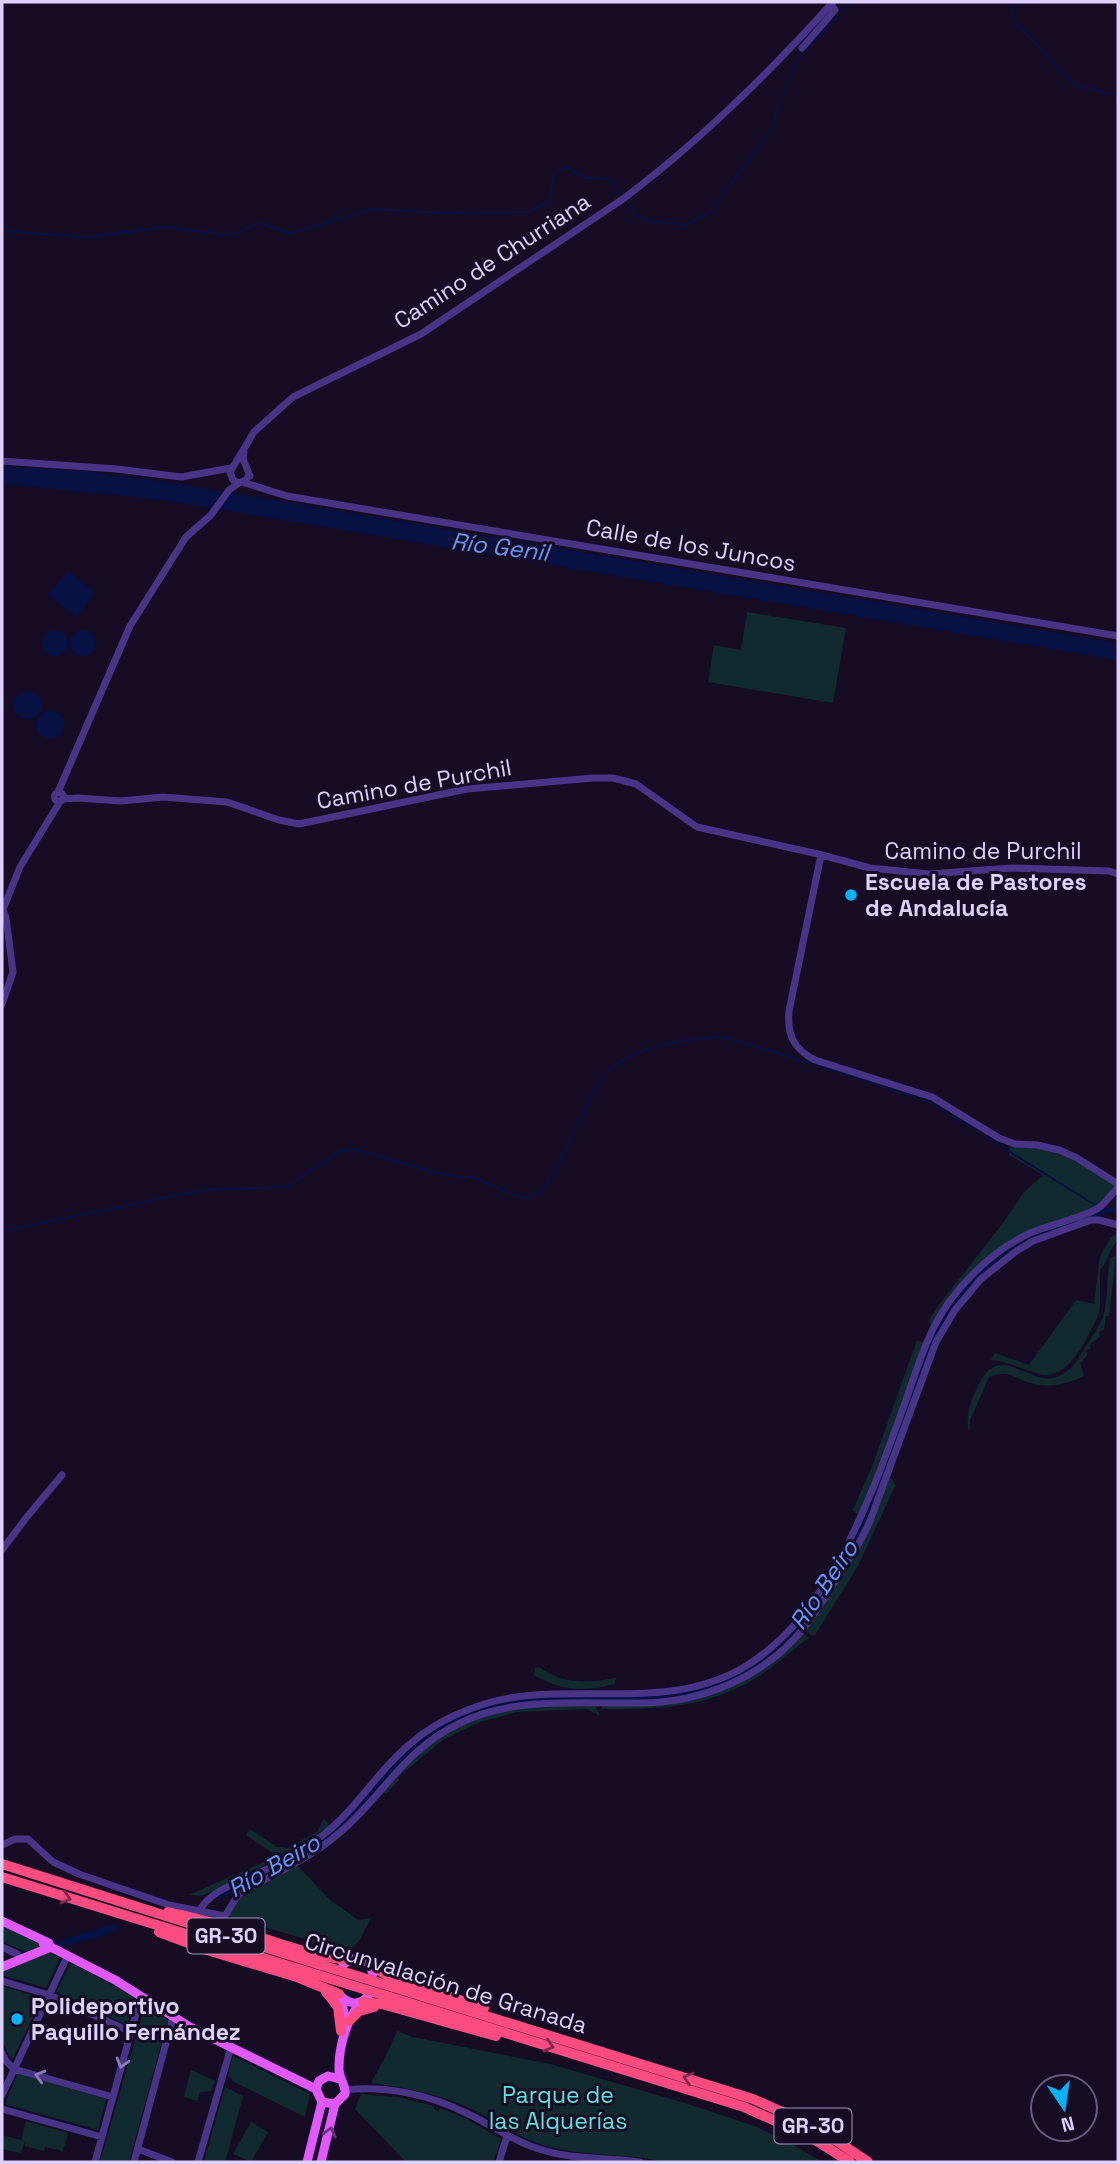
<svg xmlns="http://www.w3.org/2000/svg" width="1120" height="2164" viewBox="0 0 1120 2164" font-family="'Space Grotesk',sans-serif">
  <rect width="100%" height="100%" fill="#160d25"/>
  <path fill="#102a2f" d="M747,612l99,16 -13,75 -125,-21 6,-37 27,5z
    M1017,1146c45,3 62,17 99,40l-17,20 -104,46 -64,75 -2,-7 9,-14 65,-83 21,-31 19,-17 -34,-20 1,-8z
    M1118,1234v6c-10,11 -11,24 -18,30v37l-2,9c-11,21 -29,66 -59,58 -17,-5 -30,-12 -48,-14l4,-7 34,12 47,-65 18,4 6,-48 10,-16 -1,-2z
    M1116,1255l-7,61h-3l-2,14 -5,2 1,5 -10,7 1,5 -5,1 1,6 -7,7 4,13c-16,7 -31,12 -49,8 -21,-4 -23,-16 -46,-7l-19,43v9l-2,1c-1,-21 2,-27 11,-46 24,-46 51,9 84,-10 10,-6 15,-15 21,-24 6,-11 14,-21 19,-33 6,-19 3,-39 7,-58z
    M917,1340l7,3 -64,171h-3l-4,-4 20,-46z
    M889,1478l4,2 2,6 -37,80 -43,69h-5l-4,-6z
    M803,1633l6,5c-18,12 -33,28 -52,39 -51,32 -99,32 -156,32l2,-4 47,-1 96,-27z
    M539,1667c24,18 50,16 77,11l-1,6c-31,8 -53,7 -81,-9l1,-7z
    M536,1705l59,1 5,10 -13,-7 -70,3 -37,10 -36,17 -46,38 1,3 -13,14 -6,-4 52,-50 56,-27z
    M324,1818l5,8 -48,31 -73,36 -7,3 -12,-1 88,-39 -31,-21 4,-6 27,18 11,1 30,-17z
    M296,1864l34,36 28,20 13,-2 -12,23 -6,6 -24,-1 -99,-29 -1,-3 14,-22z
    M2,1925l36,17 1,6 -12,4 -25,-10z
    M50,1953l10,5 -14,30 -44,-13v-3z
    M71,1963l64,34 -8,28 -71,-33z
    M2,1986l40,12 -29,60h-3l-8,-18z
    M145,2006l23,13 -39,143h-29z
    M397,2031l16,6 137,27 135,39 72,24 35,17 30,18h-157c-39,-9 -79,-5 -118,-16 -25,-7 -44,-21 -67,-33 -34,-18 -71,-25 -109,-30l15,-27z
    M233,2056l77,38 -5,23 -73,-36v-2l-4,-3z
    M191,2070l24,11 -3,10 -12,1 -3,9 -13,-4z
    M18,2073l88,26 -8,31 -93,-26z
    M225,2087l18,9 -18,66h-21z
    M361,2094l36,3 37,9v3l5,2 1,-3 25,10 36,21 -8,23h-87l-51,-53z
    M26,2121l42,12 -5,18 -18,-4 -1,4 -19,-5v-5l-4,12 -18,-4 -1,-14 19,5z
    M251,2122l17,10 -17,30 -18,-8z"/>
  <path fill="#071144" d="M2,466l80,5 86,11 950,161v17l-954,-160 -162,-16z
    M67,571l28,21 -18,25 -29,-22z
    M70 643a13 13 0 1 1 26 0a13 13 0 1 1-26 0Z
    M42 643a13 13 0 1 1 26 0a13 13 0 1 1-26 0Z
    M14 705a14 14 0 1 1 28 0a14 14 0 1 1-28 0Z
    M36 725a14 14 0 1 1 28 0a14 14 0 1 1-28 0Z
    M1118,1205v5c-85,27 -142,46 -184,131 -50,134 -101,341 -270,358 -69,6 -139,-9 -204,20 -54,24 -78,71 -120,109 -35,31 -81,50 -122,72l-2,-3 93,-50 93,-92 26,-22 30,-17 44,-14 49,-5 119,-2 29,-6 40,-16 72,-65 43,-69 13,-27 63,-172c46,-90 99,-105 188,-135z"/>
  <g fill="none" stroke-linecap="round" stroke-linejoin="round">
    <path stroke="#071144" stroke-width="2" d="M1010,2l7,23 13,12 35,40
      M842,12l8,-10
      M804,51l34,-34
      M1066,78l10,7 42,11
      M556,170l10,-2 20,10 23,1 13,16
      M628,201l7,14 13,6 37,4 25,-13 61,-84 22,-62 8,-11
      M2,231l86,6 78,-10 56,7 15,-1 21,-10 32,10 82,-24 72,4 83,-1 22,-10 5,-29
      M2,1231l200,-41 85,-3 50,-35 16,-3c31,8 61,19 92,26 9,2 18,1 27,2 17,4 39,21 55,21 31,-1 55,-113 89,-134 32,-20 71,-26 108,-27l134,41 75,26 162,101"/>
    <path stroke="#071144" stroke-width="8" d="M61,1944l52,-16"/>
    <path stroke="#483587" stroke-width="7" d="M802,48l33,-38 -4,-6
      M244,452l-1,7 7,17
      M2,461l115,8 64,8 50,-9
      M249,475l-3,5 -7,3 -6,-3 -3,-8 24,-40 39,-35 128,-63 202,-135c77,-58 146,-126 210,-197
      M242,482l45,14 831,140
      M58,792l72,-166 56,-89 25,-22 18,-25 10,-7
      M54.5 797a4.5 4.5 0 1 1 9 0a4.5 4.5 0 1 1-9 0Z
      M63,799l15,-1 43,3 42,-4 64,5 52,18 20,4 168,-35 126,-11h20l23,6 61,43 121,27 52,14 59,6 83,-6 97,3 9,3
      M821,855l-32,156c-2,23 4,38 26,49l117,37 67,41 16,6 22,1 22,5 18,8 41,26
      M2,912l18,-45 41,-67
      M2,1004l11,-32 -7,-54 -3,-8
      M2,1550l24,-32 36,-43
      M2,1845l13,-6h13l25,23 26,12 90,31 56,11 11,-18 7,-7c32,-17 67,-33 95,-57 45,-37 63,-82 120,-110 56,-28 121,-20 182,-21 61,0 124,-26 163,-74 12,-15 22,-32 33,-49 12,-19 25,-38 34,-59l66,-179 19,-32 26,-31 34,-27 18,-11 58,-21h8l19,5
      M200,1909c12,-16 23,-20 40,-28 28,-11 59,-28 83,-46 34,-26 54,-64 87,-91 17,-15 38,-27 60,-35 88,-35 184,8 271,-40 90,-51 132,-178 165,-269 12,-34 22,-69 43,-98 21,-28 49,-54 81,-69 18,-8 58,-16 71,-27 6,-5 11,-13 17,-18
      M2,1947l15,7 3,6
      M2,1981l47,14 82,37
      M2,2053l4,8 8,8 99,28
      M346,2090c40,-5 84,5 120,23 25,11 46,28 73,36 33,11 67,8 101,13
      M2,2095l66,-140
      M2,2109l100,28
      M138,2149l34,13
      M95,2162l43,-156 4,-8
      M134,2162l39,-145
      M198,2162l33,-115
      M499,2162l8,-26"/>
    <path stroke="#e158ff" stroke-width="9" d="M2,1921l47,22
      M43,1943l74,38
      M343,1965c9,-9 19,-8 27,0l3,9
      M2,1967l49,-20
      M115,1980l75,47 126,62
      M339,1994c8,10 21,13 29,2
      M341,1997l4,21 -3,8
      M340,2079l-12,-3 -9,5 -3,8 6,13 13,2 10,-10c1,-10 -7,-16 -6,-27 0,-21 8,-48 21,-64
      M307,2162l15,-60
      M321,2162l14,-58"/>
    <path stroke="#ff4c80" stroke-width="10" d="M2,1864l319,101
      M2,1877l316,98
      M168,1912c21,5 43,10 64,16 39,12 77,28 117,32
      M159,1932l48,18 90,27 42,17
      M370,1965l22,13 92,30
      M393,1987l360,112 63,28 52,35
      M326,1992l12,15 3,24
      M390,1997l354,110 65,29 41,26
      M363,2002l19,2 114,32
      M349,2021l10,-10 15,-4"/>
    <path stroke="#ff4c80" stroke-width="10" d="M321,1965l72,22
      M318,1975l72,22"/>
  </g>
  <defs><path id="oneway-chevron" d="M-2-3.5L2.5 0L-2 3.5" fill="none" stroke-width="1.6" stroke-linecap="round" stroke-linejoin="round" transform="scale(1.75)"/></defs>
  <g stroke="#7f294e">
    <use href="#oneway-chevron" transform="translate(66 1898) rotate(17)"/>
    <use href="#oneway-chevron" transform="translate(549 2046) rotate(17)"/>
    <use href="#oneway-chevron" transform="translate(688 2078) rotate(-163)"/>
  </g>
  <g stroke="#8c7bbd">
    <use href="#oneway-chevron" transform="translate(122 2063) rotate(106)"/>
    <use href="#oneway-chevron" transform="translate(40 2076) rotate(-164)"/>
  </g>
  <use stroke="#712f87" href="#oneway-chevron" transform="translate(330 2132) rotate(-76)"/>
  <g fill="#00b3fc" stroke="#160d25" stroke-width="2.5">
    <circle cx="851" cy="895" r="7"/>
    <circle cx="17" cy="2019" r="7"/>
  </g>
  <g text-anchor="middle" stroke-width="6" stroke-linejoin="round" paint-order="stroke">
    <g fill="#160d25" stroke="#a396be" stroke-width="2">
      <rect x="187.5" y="1918.5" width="77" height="35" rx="5"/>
      <rect x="774.5" y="2108.5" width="77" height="35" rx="5"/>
    </g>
    <g font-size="21" font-weight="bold" fill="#dfd1ff">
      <text x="226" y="1943">GR-30</text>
      <text x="813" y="2133">GR-30</text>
    </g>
    <g font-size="23" fill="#dfd1ff" stroke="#160d25">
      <text transform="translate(492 261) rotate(-33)" y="8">Camino de Churriana</text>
      <text transform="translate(691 545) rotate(10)" y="8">Calle de los Juncos</text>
      <text transform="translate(414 784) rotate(-10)" y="8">Camino de Purchil</text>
      <text x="983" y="859">Camino de Purchil</text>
      <text transform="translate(446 1983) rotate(17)" y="8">Circunvalación de Granada</text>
    </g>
    <g font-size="23" font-weight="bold" fill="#dfd1ff" stroke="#160d25" text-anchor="start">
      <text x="865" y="890">Escuela de Pastores<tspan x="865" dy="26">de Andalucía</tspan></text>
      <text x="31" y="2014">Polideportivo<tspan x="31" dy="26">Paquillo Fernández</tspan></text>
    </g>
    <g font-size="23" fill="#56e6de" stroke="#160d25">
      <text x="558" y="2103">Parque de<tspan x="558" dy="26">las Alquerías</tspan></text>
    </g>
    <g font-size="24" font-style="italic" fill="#5f96ff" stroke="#160d25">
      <text transform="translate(500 547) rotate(7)" y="8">Río Genil</text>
      <text transform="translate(824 1585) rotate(-56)" y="8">Río Beiro</text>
      <text transform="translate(274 1866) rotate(-30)" y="8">Río Beiro</text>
    </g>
  </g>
  <rect width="1120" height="2164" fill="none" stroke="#dfd1ff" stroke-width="7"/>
  <g transform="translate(1064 2108) rotate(167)"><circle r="33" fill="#160d25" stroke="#665b7c" stroke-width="2"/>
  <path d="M0-5L12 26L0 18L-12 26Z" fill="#00b3fc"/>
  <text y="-10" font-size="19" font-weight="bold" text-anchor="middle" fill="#dfd1ff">N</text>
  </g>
</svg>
